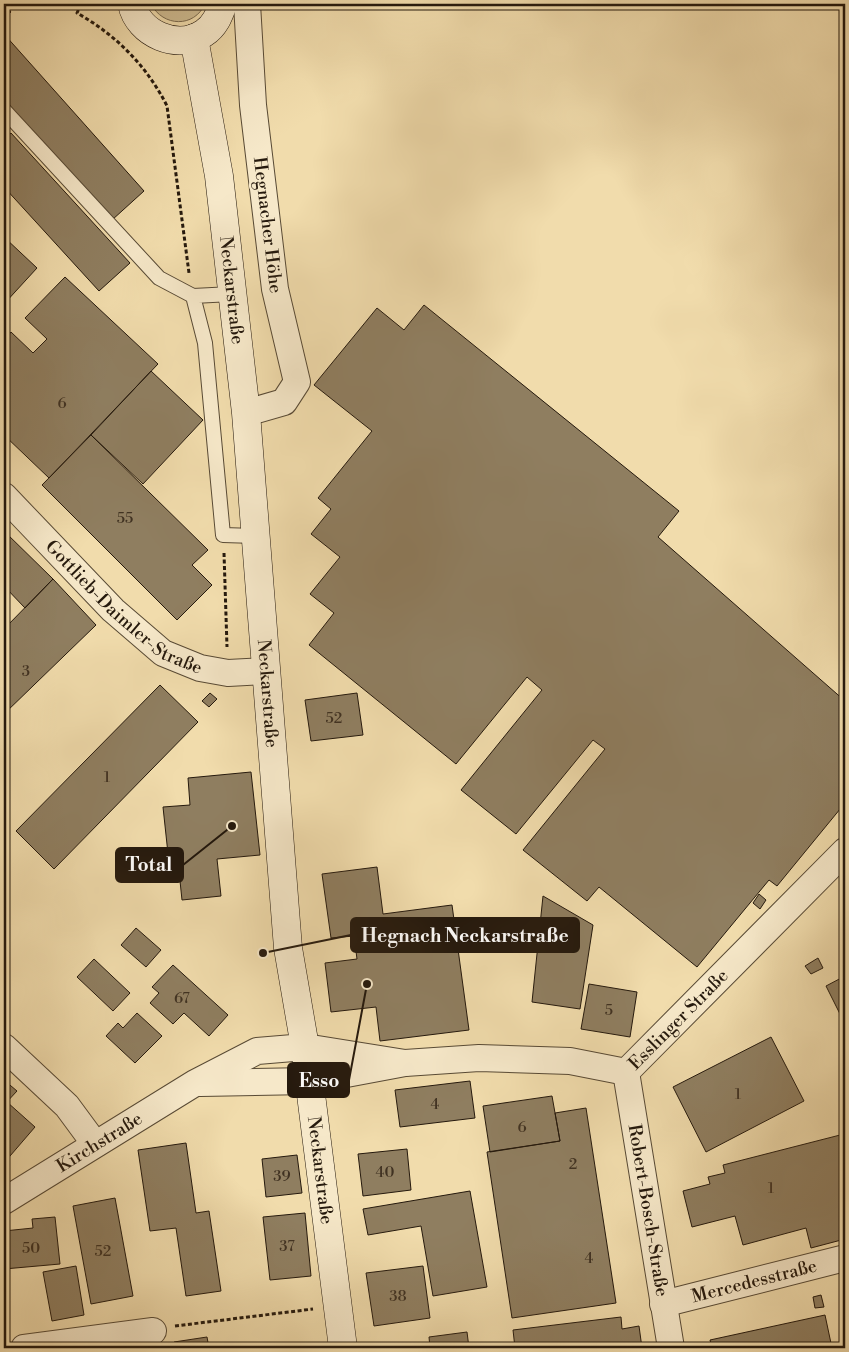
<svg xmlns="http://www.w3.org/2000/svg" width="849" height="1352" viewBox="0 0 849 1352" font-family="'Libre Bodoni',serif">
  <rect width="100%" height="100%" fill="#f1dcac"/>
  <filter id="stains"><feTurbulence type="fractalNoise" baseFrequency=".004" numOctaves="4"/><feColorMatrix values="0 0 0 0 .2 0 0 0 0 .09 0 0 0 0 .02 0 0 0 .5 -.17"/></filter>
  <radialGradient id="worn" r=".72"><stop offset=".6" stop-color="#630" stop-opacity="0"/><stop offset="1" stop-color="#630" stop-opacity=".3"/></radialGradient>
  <path fill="#cebb91" stroke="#7a6a4f" d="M151,4h54c-11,24 -42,23 -54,0z"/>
  <path fill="#8f7e60" stroke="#25190d" d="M4,4l7,8 -7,6z
    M4,34l140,157 -32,29 -108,-121z
    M4,121l6,7 -6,6z
    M11,133l119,130 -31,28 -95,-104v-48z
    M4,237l33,31 -33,36z
    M65,277l93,87 -109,114 -45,-43v-94l7,-9 22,21 14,-14 -22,-21z
    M424,305l255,206 -21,26 187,164v102l-68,83 -8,-6 -72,87 -98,-80 -12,14 -64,-51 82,-101 -12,-9 -77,94 -55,-44 81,-100 -15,-13 -71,87 -147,-119 25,-32 -24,-19 30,-37 -29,-23 20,-25 -13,-11 54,-67 -58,-46 63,-77 27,22z
    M151,371l52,49 -60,64 -52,-49z
    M91,435l117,115 -16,15 20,20 -35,35 -135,-135z
    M4,531l49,48 -28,29 -21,-22z
    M53,579l43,46 -92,89v-85z
    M160,685l38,37 -144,147 -38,-38z
    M210,693l7,6 -8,8 -7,-6z
    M357,693l6,42 -52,6 -6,-41z
    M251,772l9,83 -43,4 4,37 -39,4 -4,-38 -9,1 -6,-56 27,-2 -2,-27z
    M377,867l6,47 69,-9 17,125 -89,11 -4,-34 -45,5 -6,-49 32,-4 -3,-23 -23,2 -9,-64z
    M759,894l7,6 -6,9 -7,-6z
    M543,896l50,29 -13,84 -48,-7z
    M136,928l25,22 -15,17 -25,-22z
    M818,958l5,10 -12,6 -6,-8z
    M94,959l36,34 -17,18 -36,-34z
    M173,965l55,50 -19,21 -25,-23 -11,11 -23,-21 9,-10 -7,-6z
    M845,976v48l-19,-38z
    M589,984l48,8 -7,45 -49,-8z
    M137,1013l25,23 -27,27 -29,-27 12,-13 5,5z
    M771,1037l33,64 -98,51 -33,-65z
    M4,1080l13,11 -13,14z
    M470,1081l5,37 -75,9 -5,-37z
    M552,1096l8,45 -70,11 -7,-46z
    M7,1102l28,25 -31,36v-58z
    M586,1108l30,195 -104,15 -25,-166 73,-11 -5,-28z
    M844,1134l1,105 -34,9 -5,-20 -63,17 -8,-29 -43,11 -9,-36 27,-7 -2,-7 17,-4 -2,-8z
    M186,1143l10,70 13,-2 12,80 -35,5 -10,-68 -26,3 -12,-81z
    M407,1149l4,41 -48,6 -5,-42z
    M297,1155l5,38 -36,4 -4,-38z
    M470,1191l17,96 -54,9 -12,-70 -53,9 -5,-26z
    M115,1198l18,98 -42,8 -18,-98z
    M305,1213l6,63 -41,4 -7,-63z
    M55,1217l5,47 -56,5v-38l29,-3 -1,-9z
    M76,1266l8,49 -32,6 -9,-49z
    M423,1266l7,52 -56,8 -8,-53z
    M821,1295l3,12 -9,1 -2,-11z
    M825,1315l7,33h-120l-2,-8z
    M621,1317l1,12 17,-3 3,22h-127l-2,-18z
    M467,1332l2,16h-39l-1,-11z
    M207,1337l2,11h-34l-1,-6z"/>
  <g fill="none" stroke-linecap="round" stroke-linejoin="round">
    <defs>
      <path id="lane" d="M4,110l155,168 34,18 39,-2
        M193,296l12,47 18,192 32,1"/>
      <g id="street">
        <path d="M246,413l38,-11 13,-20 -22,-93 -22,-184 -6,-101"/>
        <path id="s1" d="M4,496l109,114 50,43 37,15 28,5 38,-2"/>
        <path d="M4,1047l63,59 28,38"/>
        <path id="s2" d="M626,1072l219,-221"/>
        <path id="s3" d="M626,1072l45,276"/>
        <path d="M200,1083l109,-2 96,-18 74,-5 91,3 56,11"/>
        <path id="s4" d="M4,1201l191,-118 62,-32 48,-4 100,16"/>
        <path id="s5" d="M663,1304l182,-46"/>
        <path d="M24,1348l129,-17"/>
      </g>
      <g id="secondary">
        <path d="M132,4c6,30 46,47 72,29 11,-7 15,-18 19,-29"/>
        <path id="s6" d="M194,38l25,138 27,237 42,535 17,99 38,301"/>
      </g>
    </defs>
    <use href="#lane" stroke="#584a35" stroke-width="16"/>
    <use href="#street" stroke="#584a35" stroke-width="28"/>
    <use href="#secondary" stroke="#25190d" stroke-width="29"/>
    <path stroke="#25190d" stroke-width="3" stroke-dasharray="4 2.5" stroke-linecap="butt" d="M81,4l-4,9c39,22 70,53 90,93l22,167
      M224,553l3,94
      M175,1326l138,-17"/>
    <use href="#lane" stroke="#f6e8c9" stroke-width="14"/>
    <use href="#street" stroke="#f6e8c9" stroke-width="26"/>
    <use href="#secondary" stroke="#f6e8c9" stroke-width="28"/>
  </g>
  <g text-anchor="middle" stroke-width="4.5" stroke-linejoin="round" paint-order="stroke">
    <g font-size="15" fill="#403222">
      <text x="62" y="408">6</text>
      <text x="125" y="523">55</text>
      <text x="26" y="676">3</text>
      <text x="334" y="723">52</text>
      <text x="107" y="782">1</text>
      <text x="182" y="1003">67</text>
      <text x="609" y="1015">5</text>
      <text x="738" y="1099">1</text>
      <text x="435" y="1109">4</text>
      <text x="522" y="1132">6</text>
      <text x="573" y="1169">2</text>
      <text x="385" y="1177">40</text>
      <text x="282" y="1181">39</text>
      <text x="771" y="1193">1</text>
      <text x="287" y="1251">37</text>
      <text x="31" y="1253">50</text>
      <text x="103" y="1256">52</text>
      <text x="589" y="1263">4</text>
      <text x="398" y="1301">38</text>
    </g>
    <g font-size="18" fill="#25190d" stroke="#f6e8c9">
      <text transform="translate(268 225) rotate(83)" y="6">Hegnacher Höhe</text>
      <text dy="6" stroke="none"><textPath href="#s6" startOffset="255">Neckarstraße</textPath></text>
      <text dy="6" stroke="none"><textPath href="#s1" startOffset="165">Gottlieb-Daimler-Straße</textPath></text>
      <text dy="6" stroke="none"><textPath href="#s6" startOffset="660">Neckarstraße</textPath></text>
      <text dy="6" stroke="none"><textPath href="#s2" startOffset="74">Esslinger Straße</textPath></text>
      <text dy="6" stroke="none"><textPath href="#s4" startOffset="112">Kirchstraße</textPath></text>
      <text dy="6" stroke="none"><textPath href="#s6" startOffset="1140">Neckarstraße</textPath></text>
      <text dy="6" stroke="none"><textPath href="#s3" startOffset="140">Robert-Bosch-Straße</textPath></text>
      <text dy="6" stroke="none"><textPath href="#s5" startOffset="94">Mercedesstraße</textPath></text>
    </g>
  </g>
  <path fill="none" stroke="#25190d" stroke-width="2" d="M232 826L183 865M263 953L351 935M367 984L349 1080"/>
  <g fill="#25190d" stroke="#f6e8c9" stroke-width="2">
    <circle cx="232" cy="826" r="5"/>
    <circle cx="263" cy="953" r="5"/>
    <circle cx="367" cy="984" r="5"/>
  </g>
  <g fill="#25190d" stroke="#25190d" stroke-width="2">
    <rect x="116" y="848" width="67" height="34" rx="5"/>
    <rect x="351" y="918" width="228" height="34" rx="5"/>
    <rect x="288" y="1063" width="61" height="34" rx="5"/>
  </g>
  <g font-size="19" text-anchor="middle" font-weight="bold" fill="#fff">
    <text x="149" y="871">Total</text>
    <text x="465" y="942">Hegnach Neckarstraße</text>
    <text x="319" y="1087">Esso</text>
  </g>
  <rect width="849" height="1352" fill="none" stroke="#f1dcac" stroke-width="20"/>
  <rect x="5" y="5" width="839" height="1342" fill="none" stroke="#25190d" stroke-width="2.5"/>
  <rect x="10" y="10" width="829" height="1332" fill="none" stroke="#25190d"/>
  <rect width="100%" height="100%" filter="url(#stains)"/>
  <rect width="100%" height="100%" fill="url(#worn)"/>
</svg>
